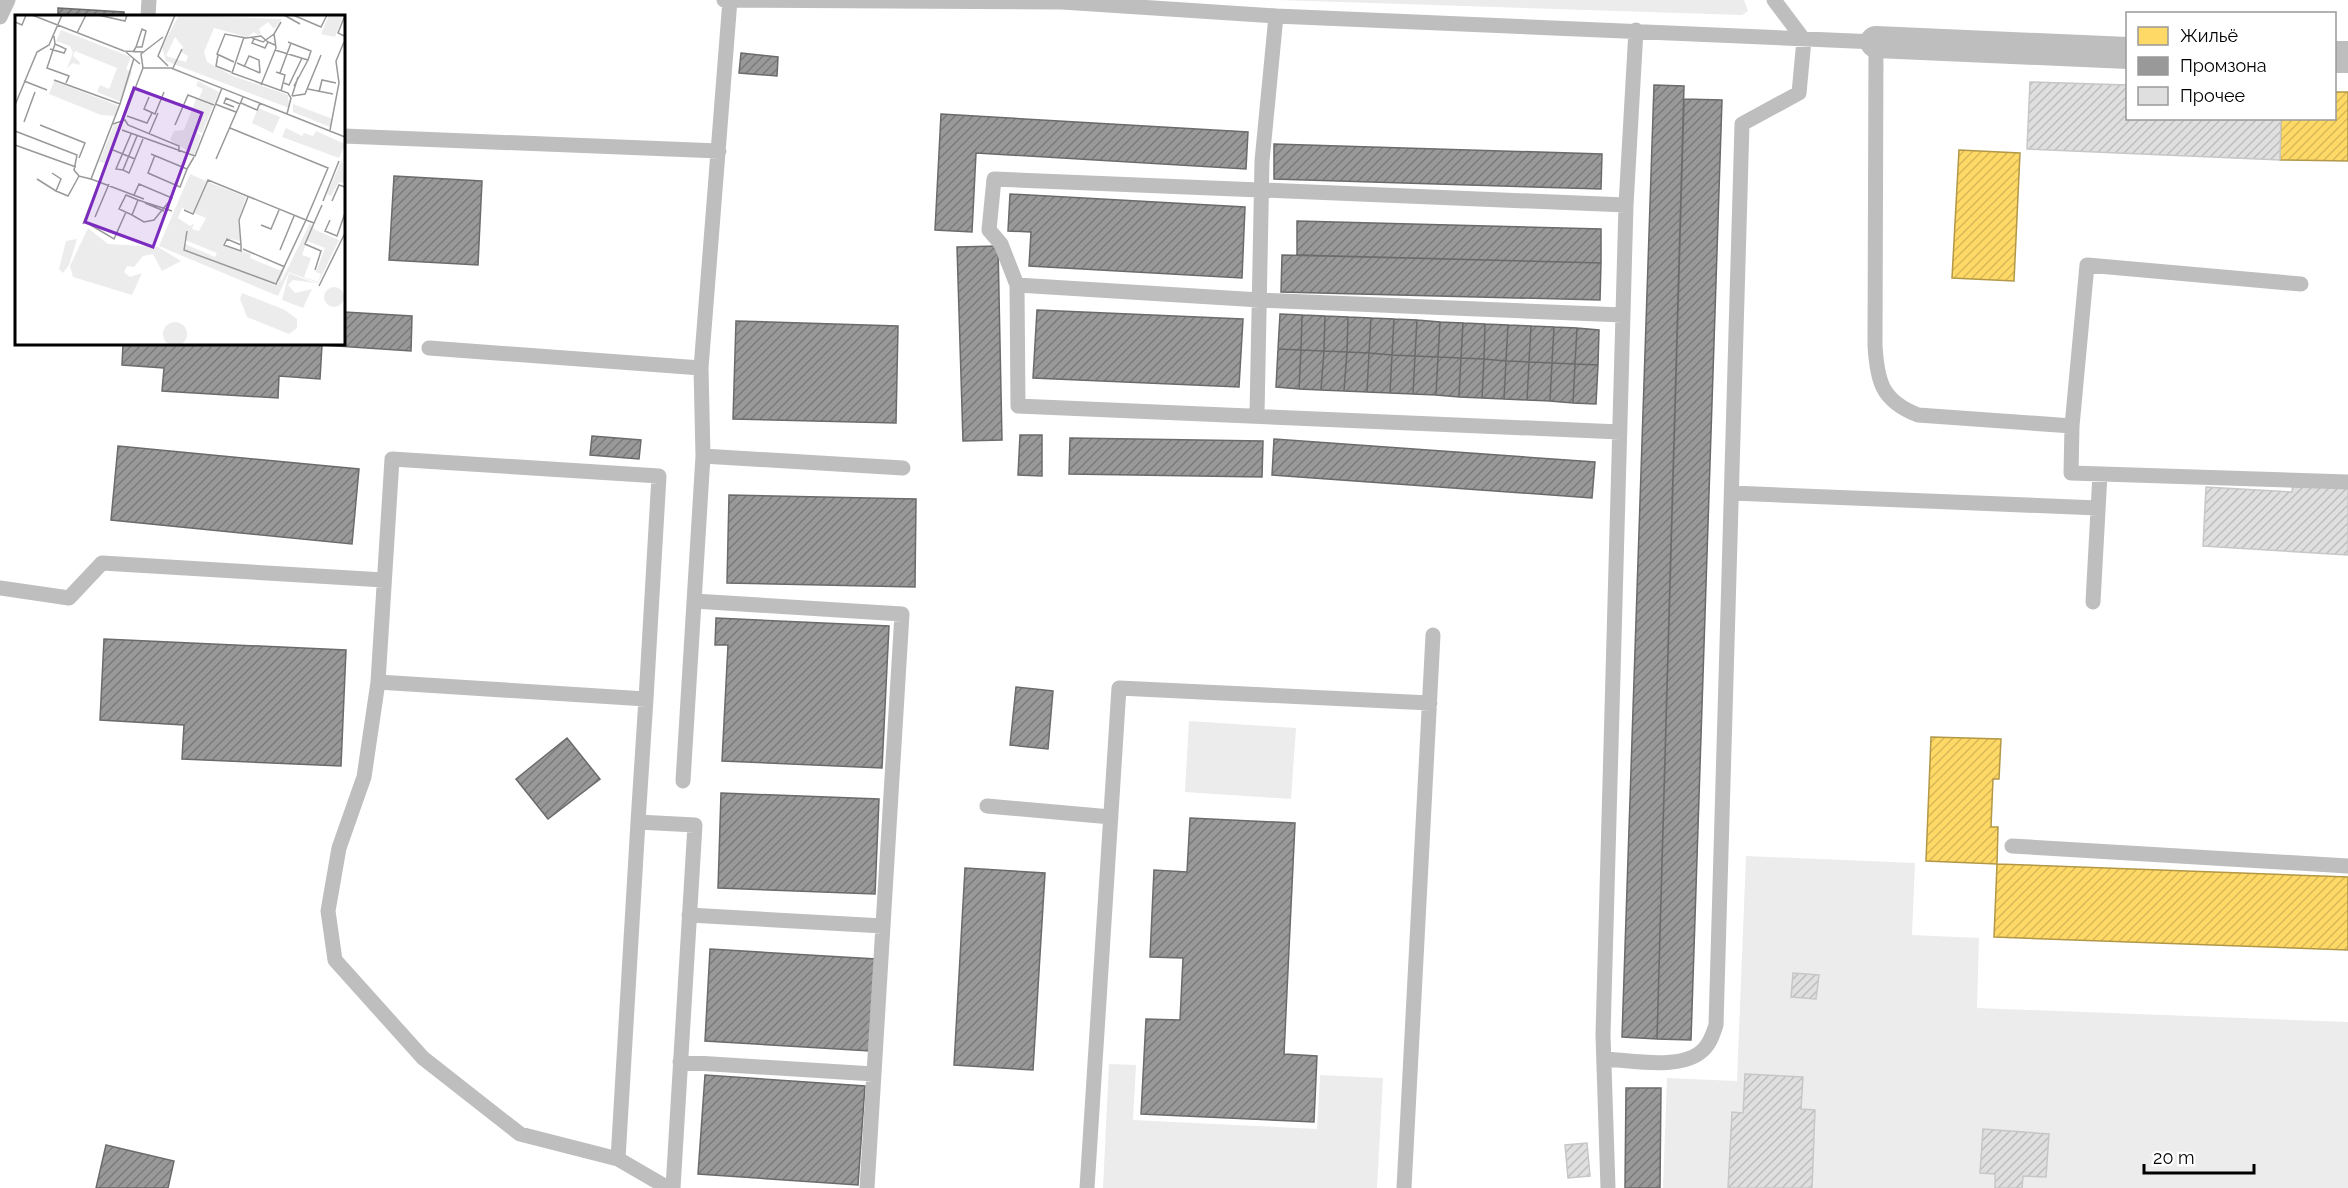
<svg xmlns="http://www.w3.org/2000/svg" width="2348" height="1188" viewBox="0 0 2348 1188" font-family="Raleway,sans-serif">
  <defs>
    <pattern id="homes-hatch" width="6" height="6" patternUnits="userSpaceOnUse" patternTransform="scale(1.5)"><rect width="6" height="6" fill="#ffd966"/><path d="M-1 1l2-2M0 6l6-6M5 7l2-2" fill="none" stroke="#d9b857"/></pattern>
    <pattern id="industry-hatch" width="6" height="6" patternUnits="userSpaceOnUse" patternTransform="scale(1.5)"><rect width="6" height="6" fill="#999"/><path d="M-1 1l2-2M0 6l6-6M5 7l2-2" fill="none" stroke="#7a7a7a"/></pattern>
    <pattern id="building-hatch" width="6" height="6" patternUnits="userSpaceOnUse" patternTransform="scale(1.5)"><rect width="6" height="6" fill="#dfdfdf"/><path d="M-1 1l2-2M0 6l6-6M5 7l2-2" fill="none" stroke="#bebebe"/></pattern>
  </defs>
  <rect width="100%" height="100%" fill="#fff"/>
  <path fill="#ececec" d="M1279,0h465l4,11 -6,4z
    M1189,721l107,7 -5,71 -106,-7z
    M1746,856l169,7 -3,72 67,3 -2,70 371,14v166h-685l4,-110 70,3z
    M1109,1064l27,1 -3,55 184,9 3,-54 63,3 -6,110h-274z"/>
  <path fill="url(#homes-hatch)" stroke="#b29847" stroke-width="1.5" d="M2334,92h14v69l-68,-1 1,-42h53z
    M1959,150l61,3 -6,128 -62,-3z
    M1931,737l70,2 -2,40h-6l-2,48h7l-1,37 -71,-3z
    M1997,864l351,13v73l-354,-13z"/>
  <path fill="url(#industry-hatch)" stroke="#6b6b6b" stroke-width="1.5" d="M58,8l66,4v4h-66z
    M741,53l37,4 -1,19 -38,-3z
    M1654,85l30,1 -27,953 -35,-2z
    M1684,99l38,1 -31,940 -34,-1z
    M941,114l307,18 -2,37 -270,-16 -4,79 -37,-2z
    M1274,144l328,10 -1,35 -327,-10z
    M394,176l88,5 -4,84 -89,-5z
    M1010,194l235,13 -3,71 -213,-12 2,-34 -23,-1z
    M1297,221l304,8v34l-304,-8z
    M998,246l4,194 -39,1 -6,-194z
    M1282,255l319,8 -1,37 -319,-8z
    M1037,310l206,9 -4,68 -206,-9z
    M344,312l68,4 -1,35 -89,-6 -2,34 -41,-3 -1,22 -116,-7 2,-23 -42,-3 1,-21h221z
    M1280,314l22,1 -1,35 -23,-1z
    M1302,315l23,1 -1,35 -23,-1z
    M1325,316l23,1 -1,35 -23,-1z
    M1348,317l23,1 -2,35 -22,-1z
    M1371,318l23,1 -2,36 -23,-2z
    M1394,319l23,1 -2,36 -23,-1z
    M1417,320l23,2 -2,35 -23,-1z
    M736,321l162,5 -2,97 -163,-4z
    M1440,322l23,1 -2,35 -23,-1z
    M1463,323l22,1 -1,35 -23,-1z
    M1485,324l23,1 -2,36 -22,-2z
    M1508,325l23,1 -2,36 -23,-1z
    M1531,326l23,1 -2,36 -23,-1z
    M1554,327l23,1 -2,36 -23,-1z
    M1577,328l22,2 -1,35 -23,-1z
    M1278,349l23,1 -2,39 -23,-2z
    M1301,350l23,1 -3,39 -22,-1z
    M1324,351l23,1 -3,39 -23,-1z
    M1347,352l22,1 -2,39 -23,-1z
    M1369,353l23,2 -2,38 -23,-1z
    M1392,355l23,1 -2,38 -23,-1z
    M1415,356l23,1 -2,38 -23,-1z
    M1438,357l23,1 -2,39 -23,-2z
    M1461,358l23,1 -2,39 -23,-1z
    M1484,359l22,2 -2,38 -22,-1z
    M1506,361l23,1 -2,38 -23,-1z
    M1529,362l23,1 -2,38 -23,-1z
    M1552,363l23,1 -2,39 -23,-2z
    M1575,364l23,1 -2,39 -23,-1z
    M1020,435h22v41l-24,-1z
    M592,436l49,4 -2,19 -49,-4z
    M1070,438l193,3 -1,36 -193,-3z
    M1274,439l321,23 -3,36 -320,-23z
    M118,446l241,23 -7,75 -241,-24z
    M729,495l187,4 -1,88 -188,-4z
    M716,618l173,8 -7,142 -160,-7 6,-116h-13z
    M104,639l242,11 -5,116 -159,-7 2,-34 -84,-5z
    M1016,687l37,4 -5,58 -38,-4z
    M567,738l33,41 -52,40 -32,-40z
    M721,793l158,6 -4,95 -157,-6z
    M1190,818l105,5 -11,231 33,2 -3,66 -173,-8 5,-95 34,1 3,-62 -33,-1 4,-87 33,2z
    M965,868l80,5 -12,197 -79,-5z
    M710,949l166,10 -6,92 -165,-10z
    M705,1075l160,11 -7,99 -160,-11z
    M1626,1088h35l-1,100h-35z
    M106,1145l68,16 -6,27h-72z"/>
  <path fill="url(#building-hatch)" stroke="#c7c7c7" stroke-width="1.5" d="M2030,82l98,3v33h153l-1,42 -253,-11z
    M2293,484l55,3v68l-145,-9 3,-59 86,5z
    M1793,973l26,2 -3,24 -25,-2z
    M1745,1074l58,3 -2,32 14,1 -3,78h-84l4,-76 11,1z
    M1983,1129l66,5 -3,43 -23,-1 -1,12h-27v-14l-15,-1z
    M1587,1143l3,33 -22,2 -3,-33z"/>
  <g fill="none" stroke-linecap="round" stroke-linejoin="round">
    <path stroke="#bebebe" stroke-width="15" d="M724,0l338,2 214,14 600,26 -1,303c2,37 7,56 43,70l154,11
      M148,16l1,-16
      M0,17l8,-17
      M344,136l375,15
      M2301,284l-214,-19 -15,161 -1,47 277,9
      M1017,285l-16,-41 -12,-14 5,-51 632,26
      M429,348l272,20
      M1257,415l5,-254 14,-145
      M1620,432l-602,-26 -1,-121 243,15 363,15
      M703,456l200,12
      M392,459l267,17 -13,223 -268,-17z
      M1732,493l366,15
      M0,588l69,10 33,-35 282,17
      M694,601l208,13 -35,574
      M2093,602l7,-128
      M378,682l-14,95 -25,71 -11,63 7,49 88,98 97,76 98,25 50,29
      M646,699l-8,123 57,3 -22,363
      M683,781l20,-325 -2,-88 29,-368
      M987,806l124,11
      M2012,846l336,20
      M689,915l194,11
      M1604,1059c27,1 78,12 99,-9 7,-6 10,-16 13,-25l26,-901 57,-31 5,-53 -30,-40
      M680,1062l194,12
      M618,1159l20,-337
      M1087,1188l32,-500 311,15
      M1404,1188l29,-553
      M1608,1188l-5,-153 23,-830 10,-175"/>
    <path stroke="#bebebe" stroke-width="32" d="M1876,42l252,11
      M2334,57h14"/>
  </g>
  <g transform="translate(15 15)">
    <rect width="330" height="330" fill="#fff"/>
    <path d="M164,0l103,4 -8,10 -6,-7 -9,7 2,4 -3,2 -4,-3 -7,5 -33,-9 -10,24 3,10 26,14 55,19 1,13 -123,-47 -4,-14zM160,22l8,10 -2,5 7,4 -2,6 -20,-6zM314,0h14l-8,22 -14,-3zM46,15l70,27 -5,12 6,3 -11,30 -24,-10 3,-7 9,4 8,-21 -42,-17 -2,5 7,6 -1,3 -6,-2 -6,5 6,-15 -3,-7 -14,-5zM39,66l65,25 -4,10 -14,-1 -52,-21zM183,66l21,11 -5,12 -15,-6 4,-9 -7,-3zM181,84l17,7 -11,27 -6,-2 5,5 -7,19 -24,-15 4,-9 10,-1zM278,89l40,15 -3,8 -37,-15zM243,93l22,9 -7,16 -21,-10zM107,108l-16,40 -7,-1 15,-37zM271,113l16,8 2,-3 9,3 3,-5 29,13 -6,14 -57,-21zM175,159l16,7 -13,31 -11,-4 -4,10 12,8 4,-3 -2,6 7,2 7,-13 -12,-5 14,-31 38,15 -8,24 2,20 -14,-3 -3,7 28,9 -1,4 29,12 6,-2 -5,13 -6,2 -89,-33v-6l30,13 2,-4 -32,-13 1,-10 -3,20 92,35 7,-5 28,-57 5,7 24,10 -21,43 -29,-11 -11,24 -119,-50zM292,226l18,7 -9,24 5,2 -3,8 -14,-5 7,-19 -9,-3zM274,258l26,10 -22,-3 -5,5 7,8 17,-4 -9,19 -21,-8zM227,278l43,17 12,9v9l-8,6 -42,-17 -7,-18zM148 319a12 12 0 1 1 24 0a12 12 0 1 1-24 0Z" fill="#ececec" fill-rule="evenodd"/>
    <path d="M327,144l3,24 -6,-1 -8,14 -4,-2zM73,213l20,16 50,3 23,14 -19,10 -9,-17 -10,2 -9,11 -7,-1 -3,6 6,5 12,-4 -10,22 -59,-18 -3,-11zM62,224l-8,26 -6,8 -4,-4 7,-28zM309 282a10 10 0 1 1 20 0a10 10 0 1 1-20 0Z" fill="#ececec"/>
    <path fill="none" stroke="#999" stroke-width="1.5" d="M17,0l92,36 19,1M83,0l27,6 2,-6M269,0l16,9M278,0l28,12 6,-12M330,0l-7,18 6,3 1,-3M0,7l7,3 4,-10M62,18l9,-18M148,22l-22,17 2,14h28l174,69M229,22l-12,36 56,20 3,5 -4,16M237,23l11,4 11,-8 7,-12M239,24l-2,4 13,5 3,-6 7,3M40,29l-8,24 22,8 -3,7M35,34l14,4 2,-4 -11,-5 -1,-8M260,35l33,10 3,-9 -23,-9M111,37l14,12M118,37l3,-5h6l4,-16 -4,-2 -6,18M203,40l-2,11 15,6M219,47l-17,-8 8,-20 21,4 15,-2 7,6M222,48l23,10M153,51l-10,-10 17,-41M229,52l5,-11 10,4 1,13M158,53l9,-19M261,57l9,3 -4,16M265,58l11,-30M39,65l66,24 14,-46M9,66l23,9M269,68l5,2 13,-27M246,70l15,-37 -2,-14M279,71l14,-26M293,74l25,5M304,77l3,-12 14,3M277,81l13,-2 16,-39M277,81l6,-19M134,82l-5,12 11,5 9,-22M226,88l16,7 3,-7M200,89l21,8M0,90l22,-53 12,-7 13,-30M219,92l-10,-4 2,-5 14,6M112,101l20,7 5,-10M9,107l11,-30M98,109l12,-4 3,5 51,21v6M25,110l45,18 -6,15M160,110l13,-30 26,10M107,115l73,26 27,-68M315,115l9,-47 -3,-22 8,-19M0,116l62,24 -3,15 5,6M134,119l9,-21M122,121l-14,34 6,3 14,-34M0,130l61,22M98,135l22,9M136,139l36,15 7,-12M140,140l-7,18 32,14 7,-18M201,144l27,-62M108,155l-7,-1 15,-35M37,158l9,6 -5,12 12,5 11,-20 12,3 29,-75M22,164l19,12M76,164l53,20M111,180l12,5 -6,15 -13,-6zM123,185l34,11M308,186l16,-40M317,186l7,-16 6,2M130,188l19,8M169,195l9,4 15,-34 98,40 22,-52 -98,-40M117,200l12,7 10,-2 18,-22 -33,-14 -5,11M80,202l14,-33M315,205l-5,11 12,5 8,-23M69,206l30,18 12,-27M299,208l-9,21 16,7 -6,19M68,209l60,-156M246,210l10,4 8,-19M172,216l-3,19 92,34 30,-64 8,3 8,-18M226,230v6l-17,-6 3,-6 14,6 -2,-25 9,-23M228,234l42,18M265,235l14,-34M304,271l26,-53"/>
    <path fill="#7b2cbf" fill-opacity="0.15" stroke="#7b2cbf" stroke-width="3" d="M119,73l68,25 -49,134 -68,-25z"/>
    <rect width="330" height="330" fill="none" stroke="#000" stroke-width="3"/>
  </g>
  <rect x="2126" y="12" width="210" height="108" fill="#ffffff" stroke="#999999" stroke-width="1.5"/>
  <rect x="2138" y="27" width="30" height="18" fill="#ffd966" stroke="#999999" stroke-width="1.5"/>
  <text x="2180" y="42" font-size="18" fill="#000000">Жильё</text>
  <rect x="2138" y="57" width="30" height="18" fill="#999999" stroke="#999999" stroke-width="1.5"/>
  <text x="2180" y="72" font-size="18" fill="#000000">Промзона</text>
  <rect x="2138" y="87" width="30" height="18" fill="#dfdfdf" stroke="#999999" stroke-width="1.5"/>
  <text x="2180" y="102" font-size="18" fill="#000000">Прочее</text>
  <path d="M2144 1164v9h110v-9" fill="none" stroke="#000000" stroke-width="3"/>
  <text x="2153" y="1164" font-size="18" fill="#000000" stroke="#ffffff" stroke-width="4.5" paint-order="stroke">20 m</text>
</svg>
